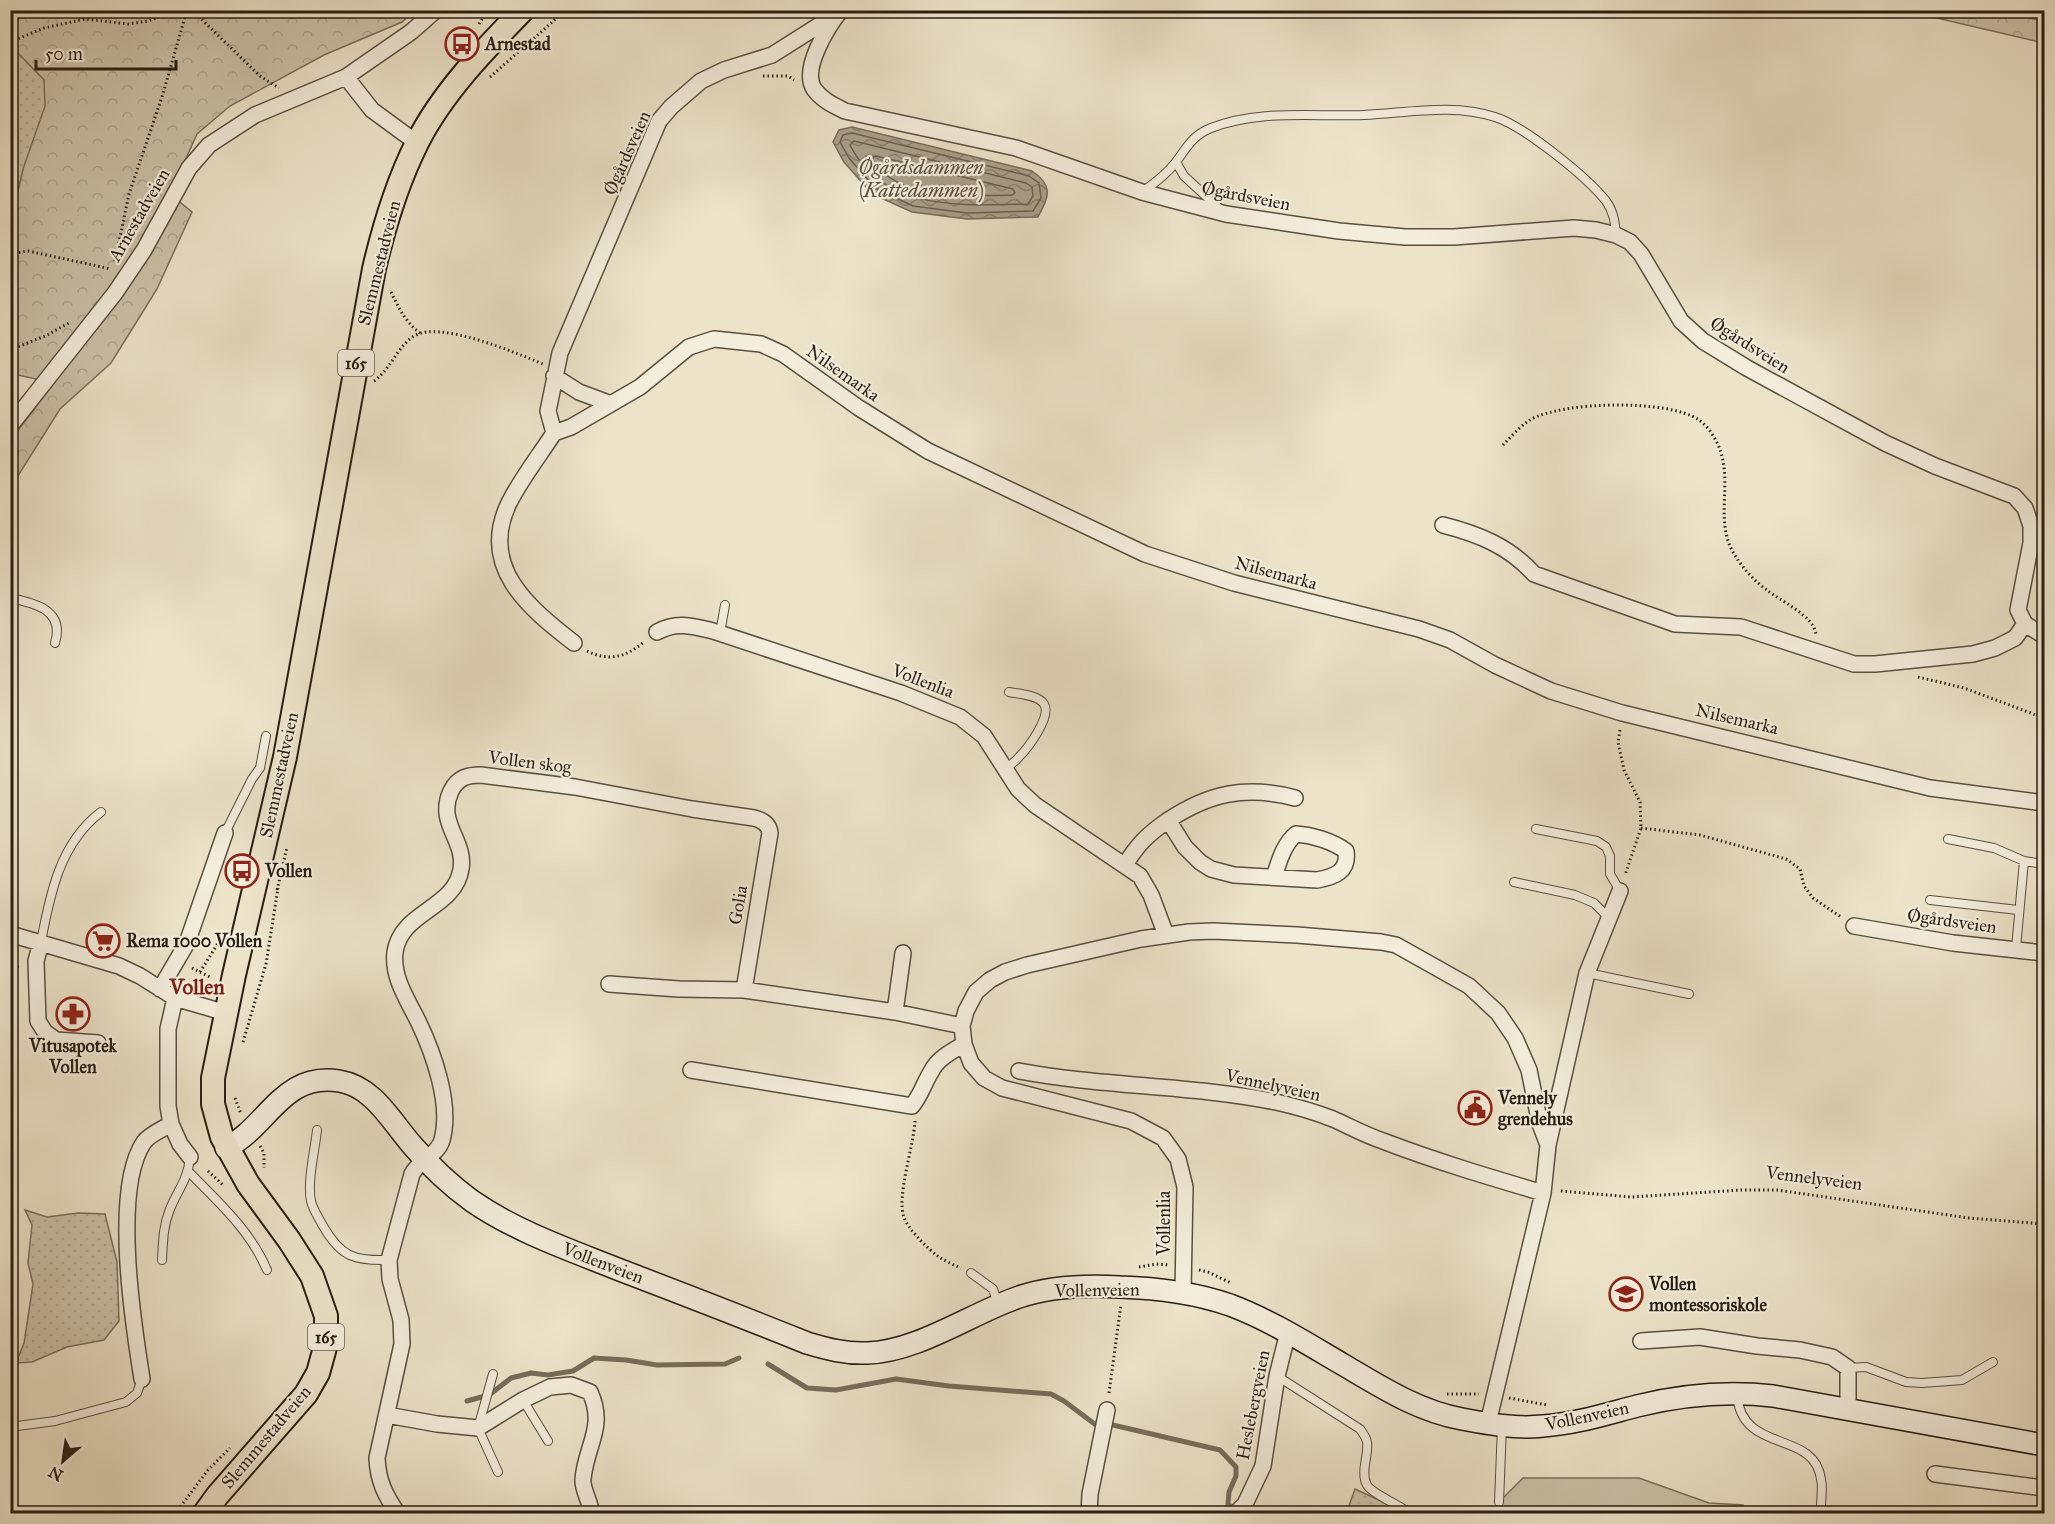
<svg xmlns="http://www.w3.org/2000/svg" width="2055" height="1524" viewBox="0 0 2055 1524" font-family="'IM FELL Great Primer',serif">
  <defs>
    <pattern id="forest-crowns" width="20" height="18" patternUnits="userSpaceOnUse" patternTransform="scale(1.5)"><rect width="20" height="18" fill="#cbc2aa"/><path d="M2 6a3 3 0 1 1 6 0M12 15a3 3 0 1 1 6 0" fill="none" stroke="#aea691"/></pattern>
    <pattern id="park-dots" width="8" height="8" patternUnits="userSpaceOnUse" patternTransform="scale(1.5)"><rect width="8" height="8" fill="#cbc2aa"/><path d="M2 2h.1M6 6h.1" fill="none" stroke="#aea691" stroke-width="1.8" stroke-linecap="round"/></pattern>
    <pattern id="water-waves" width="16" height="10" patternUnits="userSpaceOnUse" patternTransform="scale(1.5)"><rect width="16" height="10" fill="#aaa08b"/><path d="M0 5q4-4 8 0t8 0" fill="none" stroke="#8a8270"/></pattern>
  </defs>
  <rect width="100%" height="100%" fill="#ece3c9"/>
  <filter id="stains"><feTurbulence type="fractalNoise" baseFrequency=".00333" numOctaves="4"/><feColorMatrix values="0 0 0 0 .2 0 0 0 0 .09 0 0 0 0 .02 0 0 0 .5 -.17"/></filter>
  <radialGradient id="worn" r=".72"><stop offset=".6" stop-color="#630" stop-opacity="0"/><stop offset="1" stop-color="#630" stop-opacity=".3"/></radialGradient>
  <path fill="url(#forest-crowns)" stroke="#7a705e" stroke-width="1.5" d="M11,11h403l-12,11 -78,33 -94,51 -33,28 -27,60 22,18 -35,77 -46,74 -51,46 -49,78 -1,-46 44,-58 -36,-8 -7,6v-161l33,-140 -33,-34z
    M1907,11h90l47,10v22z"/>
  <path fill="url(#park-dots)" stroke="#7a705e" stroke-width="1.5" d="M11,46l33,34 1,26 -22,63 -12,51z
    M25,1210l22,7 31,-4 27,1 12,48 2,59 -15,19 -37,7 -35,15 -16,1 8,-20 9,-59 -5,-21 4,-38z
    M1355,1489l39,18 10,7h-58z"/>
  <path fill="#cbc2aa" stroke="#7a705e" stroke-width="1.5" d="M1523,1478h116l70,25 34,2 -2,9h-242v-12z"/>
  <path fill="url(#water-waves)" stroke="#766c5b" stroke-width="1.5" d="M852,127l180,44c22,15 17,25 6,46l-71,2 -55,-7 -40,-18 -28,-32 -11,-20 6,-12z"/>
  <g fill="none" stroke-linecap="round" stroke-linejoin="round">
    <path stroke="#6a5f4f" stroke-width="1.5" d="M852,133l177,43 10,7 2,15 -8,13 -66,2 -54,-7 -38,-18 -26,-30 -9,-16 3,-7z
      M854,141l172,42 6,4 1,9 -5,8c-64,1 -144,9 -178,-59z
      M876,156l137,33 2,4 -3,2c-36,1 -98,4 -127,-21 -5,-3 -9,-9 -12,-14v-3z"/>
    <path stroke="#766c5b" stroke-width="5" d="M768,1364l39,24 29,2 60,-11 53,7 102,8 13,7 32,24
      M467,1401l22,-6 22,-17 20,-5 17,2 25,-4 21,-13 32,2 31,5 68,-1 14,-6
      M1113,1425l107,25 16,17v9l-7,16 -1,12 3,3"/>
    <defs>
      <path id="service" d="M1176,162l8,14 36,33
        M1142,192c13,-9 25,-18 34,-30 11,-15 17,-27 35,-34 48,-19 102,-11 153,-13 43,-2 89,-12 131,2 29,9 92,60 111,84 8,11 9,22 10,34
        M2031,543l13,5
        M10,598c25,5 55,12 45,45
        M720,633l5,-28
        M1005,769c5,-4 10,-7 14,-12 9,-9 33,-41 25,-53 -6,-9 -24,-10 -35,-12
        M1536,829l61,12 9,6 4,9v18l10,17
        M225,833l27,-54 8,-11 6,-32
        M1948,839l46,9 30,13 20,3
        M1514,882l61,13 19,8 15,15
        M1930,900l88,10
        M41,942c9,-48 19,-99 60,-130
        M2016,948l8,-87
        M1587,973l102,21
        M317,1130c-2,20 -10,51 -6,71 2,9 8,17 12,25 18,31 31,35 66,34
        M189,1172c30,31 61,58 78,98
        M162,1260c1,-18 1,-34 8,-51 8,-20 18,-29 20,-52
        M971,1273l22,16 5,15
        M1848,1368l18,-1 40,15 16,1 40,-3 31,-18
        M493,1374l-15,54 20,44
        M1277,1376l83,53c3,4 6,8 7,13 2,13 -7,30 0,43 4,8 34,21 44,29
        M1737,1395c5,60 77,34 84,84 2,9 0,19 0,28
        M523,1400l25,41
        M10,1427l45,-6 71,-19 11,-9 5,-14
        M1499,1502l3,-76"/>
      <path id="minor" d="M841,10c-13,16 -40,59 -27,79 8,11 19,16 31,22l171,37 126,44 84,22 113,17 66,6h49l120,-9 22,2 20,5 14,7 11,12 40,67 22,20 44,27 138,75 50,23 79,30 11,12 6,18v17l-13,67 7,14 19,12
        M346,77l26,33 45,33
        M554,376l25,16 32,12
        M10,426l105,-133 29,-43 45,-82 20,-23 46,-30 91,-38 65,-45 25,-22
        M554,433l17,-6 69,-40 49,-40 25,-8 47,5 22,10 76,54 69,43 217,103 89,29 185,46 31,11 45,25 56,26 71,22 308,75 114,15
        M1443,525c35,9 66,21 91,49l141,50 66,3 113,37h21l98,-10 22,-6 20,-10 10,-14
        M657,632c19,-11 36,-6 56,-1l188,62 59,24 24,19 34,53 17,16 105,71 11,19 15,40
        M574,643c-45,-35 -96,-76 -65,-140 12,-24 30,-47 45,-70l-6,-22 12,-58 99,-232 12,-14 30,-26 23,-11 48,-15 49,-31 13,-5
        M1168,820l17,27 15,15 11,7 23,6 83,5c17,-3 32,-8 29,-29 -14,-10 -34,-16 -50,-17 -13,11 -17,28 -22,43
        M1125,865c13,-21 22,-30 42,-44 42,-28 79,-36 128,-23
        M1854,926l99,17 91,10
        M10,934l109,32 21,10 35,22 51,15
        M41,942l-5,19 2,60 7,11 11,8 42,3
        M609,984l70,5 65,1 151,22 67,14
        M160,989l27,-46 38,-110
        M175,998l-7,31v77l3,18 9,20 10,13
        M895,1012l8,-59
        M691,1070l221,36c9,-11 12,-23 19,-34 6,-13 21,-21 33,-28
        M1019,1071c85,16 172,14 257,31 18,4 39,10 57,17 16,7 32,16 50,22 52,20 106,36 160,52
        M1183,1292l2,-105 -7,-28 -15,-21 -32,-17 -129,-33 -18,-10 -13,-15 -7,-19 -2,-18 4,-15 10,-19 14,-12 15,-8 22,-7 114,-26 48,-7 24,-1 84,4 84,7 15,3 73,41 29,27 17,25 14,32 11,54 8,21
        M1641,1341l59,-4 57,9 43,4 32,7 16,11v41
        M142,1379c-9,-56 -30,-190 2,-237 6,-8 19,-13 27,-18
        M387,1415l50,9 41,4 45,-28 27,-13 21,-2 19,7c16,35 -4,53 -7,87 -1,8 5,19 7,27
        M1488,1423l55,-230 5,-48 39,-172 33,-82
        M1935,1474l109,14
        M398,1514c-13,-19 -20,-33 -21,-56l25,-114 -1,-24 -11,-41 -1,-19 23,-86c7,-14 26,-19 30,-34 10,-36 -9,-88 -24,-119 -11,-22 -26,-44 -23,-69 6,-41 60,-43 66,-83 5,-29 -25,-46 -10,-78 7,-14 17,-16 30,-16l94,12 117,22 62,9c8,2 15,6 16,15l-26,157
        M1089,1514l1,-20 17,-84
        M1235,1514l10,-10 18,-38 14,-90 11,-44"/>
      <path id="secondary" d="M226,1148c42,-21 56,-76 113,-67 34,5 52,40 73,64 18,21 38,40 60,56 45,31 98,49 148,69 63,24 125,48 187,73 20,6 39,11 60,10 50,-1 105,-40 152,-56 32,-11 68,-12 101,-10 37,1 75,6 110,18 40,15 76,38 112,59 39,23 76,47 120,55 26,5 54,10 81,7 32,-2 63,-12 94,-20 45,-11 91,-15 136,-10l271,49"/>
      <path id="primary" d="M204,1514l13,-18 89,-102 12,-21 8,-29v-28l-14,-40 -23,-36 -41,-56 -26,-47 -9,-33v-26l21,-103 51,-218 89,-488c10,-43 23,-86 43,-126 25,-50 67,-93 106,-133"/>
    </defs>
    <use href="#service" stroke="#5a4f40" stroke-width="10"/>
    <use href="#minor" stroke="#5a4f40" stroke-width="18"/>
    <use href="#secondary" stroke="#291e13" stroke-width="24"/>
    <use href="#primary" stroke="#291e13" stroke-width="26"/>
    <path stroke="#291e13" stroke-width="3" stroke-dasharray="1.5 3" stroke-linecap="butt" d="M192,10l68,66 19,12
      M479,24l9,-14
      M10,42l34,-14 41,-9 43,5 20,-3 29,-11
      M763,76h25l6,4
      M490,77l76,-67
      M10,254l18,-3 83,18
      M115,261l14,-67 33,-97 25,-87
      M391,292c8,16 14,30 29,41
      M10,350l35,-14 24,-13
      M374,381c17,-12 23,-34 40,-45 26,-16 102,17 129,28
      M1503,445c8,-8 17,-19 27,-25 32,-19 139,-21 169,0 9,6 18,20 21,30 13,36 -7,73 16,107 7,11 19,25 31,33 13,11 48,26 49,45
      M587,651c22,11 39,6 57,-9
      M1918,677l46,11 80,30
      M1620,730l-2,12 6,28 16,32 1,26 -16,47
      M1641,828l59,7 86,24 14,10 4,17 9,12 28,19
      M277,890l10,-43
      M192,968l18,9
      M200,972l20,-32
      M10,978l3,-7 7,-7
      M243,1042l23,-78 12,-76
      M235,1098l6,16
      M915,1121c-1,24 -19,77 -11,96 3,9 10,16 16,23 16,16 20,19 41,28
      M260,1146l4,7v15
      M208,1171l15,14
      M1561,1191l70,6 110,-7h36l192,28 75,6
      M1139,1267l17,-3 13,1
      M1199,1270l9,2 23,11
      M1109,1393l12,-89
      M1447,1394h32
      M1509,1398l38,7
      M175,1514l33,-44 22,-22"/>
    <use href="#service" stroke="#f3eddc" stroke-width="8"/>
    <use href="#minor" stroke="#f3eddc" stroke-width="15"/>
    <use href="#secondary" stroke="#f3eddc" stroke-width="21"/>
    <use href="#primary" stroke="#ece3c9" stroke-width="22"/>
  </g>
  <defs>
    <symbol id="bus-ring" viewBox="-11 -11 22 22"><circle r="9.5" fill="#f3eddc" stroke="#8f2418" stroke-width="1.5"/><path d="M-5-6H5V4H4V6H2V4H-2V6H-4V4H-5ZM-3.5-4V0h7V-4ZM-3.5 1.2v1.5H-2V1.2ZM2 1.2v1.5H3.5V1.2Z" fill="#8f2418"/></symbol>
    <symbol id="supermarket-ring" viewBox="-11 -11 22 22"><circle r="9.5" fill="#f3eddc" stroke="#8f2418" stroke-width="1.5"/><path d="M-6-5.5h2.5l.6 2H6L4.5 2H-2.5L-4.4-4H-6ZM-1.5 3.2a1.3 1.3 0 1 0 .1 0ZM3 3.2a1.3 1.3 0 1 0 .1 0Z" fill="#8f2418"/></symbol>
    <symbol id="pharmacy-ring" viewBox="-11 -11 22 22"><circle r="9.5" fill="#f3eddc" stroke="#8f2418" stroke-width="1.5"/><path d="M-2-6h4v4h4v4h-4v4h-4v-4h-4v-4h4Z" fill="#8f2418"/></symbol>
    <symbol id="civic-ring" viewBox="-11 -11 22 22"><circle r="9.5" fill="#f3eddc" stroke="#8f2418" stroke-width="1.5"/><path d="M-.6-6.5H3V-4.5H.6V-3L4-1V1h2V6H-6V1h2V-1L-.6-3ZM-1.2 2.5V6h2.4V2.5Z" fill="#8f2418"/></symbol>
    <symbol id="school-ring" viewBox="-11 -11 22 22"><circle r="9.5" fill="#f3eddc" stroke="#8f2418" stroke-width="1.5"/><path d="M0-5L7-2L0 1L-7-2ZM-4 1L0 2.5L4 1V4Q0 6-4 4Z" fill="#8f2418"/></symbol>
  </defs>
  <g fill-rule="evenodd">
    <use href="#bus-ring" x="443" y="25" width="38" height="38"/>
    <use href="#bus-ring" x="223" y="852" width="38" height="38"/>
    <use href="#supermarket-ring" x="84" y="922" width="38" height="38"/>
    <use href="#pharmacy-ring" x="54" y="995" width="38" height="38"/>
    <use href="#civic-ring" x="1456" y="1089" width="38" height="38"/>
    <use href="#school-ring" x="1607" y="1275" width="38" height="38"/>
  </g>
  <g text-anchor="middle" stroke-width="4.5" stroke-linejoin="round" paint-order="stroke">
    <g fill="#f3eddc" stroke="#665c4f" stroke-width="1.5">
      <rect x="338" y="350" width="36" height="26" rx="4.5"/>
      <rect x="308" y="1324" width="36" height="26" rx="4.5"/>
    </g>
    <g font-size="16" font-weight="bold" fill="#291e13">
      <text x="356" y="369">165</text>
      <text x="326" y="1343">165</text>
    </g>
    <g font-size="18" font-weight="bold" fill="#291e13" stroke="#f3eddc" text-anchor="start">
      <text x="485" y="50">Arnestad</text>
      <text x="265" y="877">Vollen</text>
      <text x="126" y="947">Rema 1000 Vollen</text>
      <text x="73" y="1052" text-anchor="middle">Vitusapotek<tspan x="73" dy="21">Vollen</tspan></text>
      <text x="1498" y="1104">Vennely<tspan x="1498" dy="21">grendehus</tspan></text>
      <text x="1649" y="1290">Vollen<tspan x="1649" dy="21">montessoriskole</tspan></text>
    </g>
    <g font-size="18" fill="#291e13" stroke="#f3eddc">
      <text transform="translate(627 153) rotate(-66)" y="6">Øgårdsveien</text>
      <text transform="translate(1246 196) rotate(11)" y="6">Øgårdsveien</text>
      <text transform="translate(139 215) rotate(-60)" y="6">Arnestadveien</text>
      <text transform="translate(379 263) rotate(-76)" y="6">Slemmestadveien</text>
      <text transform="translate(1750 345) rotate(32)" y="6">Øgårdsveien</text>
      <text transform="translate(843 373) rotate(35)" y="6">Nilsemarka</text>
      <text transform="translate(1276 573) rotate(15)" y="6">Nilsemarka</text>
      <text transform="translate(923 681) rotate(21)" y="6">Vollenlia</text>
      <text transform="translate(1737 719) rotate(13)" y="6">Nilsemarka</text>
      <text transform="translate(530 762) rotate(7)" y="6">Vollen skog</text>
      <text transform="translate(279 775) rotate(-78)" y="6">Slemmestadveien</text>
      <text transform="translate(738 905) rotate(-80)" y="6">Golia</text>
      <text transform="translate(1952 921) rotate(8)" y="6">Øgårdsveien</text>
      <text transform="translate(1273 1085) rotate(12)" y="6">Vennelyveien</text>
      <text transform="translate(1814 1178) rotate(7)" y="6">Vennelyveien</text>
      <text transform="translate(1164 1223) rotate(-90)" y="6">Vollenlia</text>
      <text transform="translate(603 1263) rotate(21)" y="6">Vollenveien</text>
      <text transform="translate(1097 1290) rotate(-1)" y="6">Vollenveien</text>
      <text transform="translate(1253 1405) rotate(-79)" y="6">Heslebergveien</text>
      <text transform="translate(1587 1416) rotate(-12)" y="6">Vollenveien</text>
      <text transform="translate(266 1437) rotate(-50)" y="6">Slemmestadveien</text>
    </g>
    <g font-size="20" font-style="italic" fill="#5d5243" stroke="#f3eddc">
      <text x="921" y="174">Øgårdsdammen<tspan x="921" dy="23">(Kattedammen)</tspan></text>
    </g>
    <g font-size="21" font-weight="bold" fill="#7a1f14" stroke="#f3eddc">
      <text x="197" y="994">Vollen</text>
    </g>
  </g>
  <rect width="2055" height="1524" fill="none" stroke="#ece3c9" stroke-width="36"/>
  <rect x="12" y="12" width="2031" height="1500" fill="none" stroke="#291e13" stroke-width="3"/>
  <rect x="18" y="18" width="2019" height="1488" fill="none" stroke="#291e13" stroke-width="1.5"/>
  <g transform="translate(63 1461) rotate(209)" stroke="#f3eddc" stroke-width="4.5" paint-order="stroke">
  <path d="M0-4.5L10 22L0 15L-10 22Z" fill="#291e13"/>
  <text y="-9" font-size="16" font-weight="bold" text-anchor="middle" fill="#291e13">N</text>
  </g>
  <path d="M36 60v9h140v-9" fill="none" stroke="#291e13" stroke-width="3"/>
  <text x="45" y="60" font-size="18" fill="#291e13" stroke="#f3eddc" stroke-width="4.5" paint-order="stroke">50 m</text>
  <rect width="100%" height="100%" filter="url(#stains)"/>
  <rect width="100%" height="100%" fill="url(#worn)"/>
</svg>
